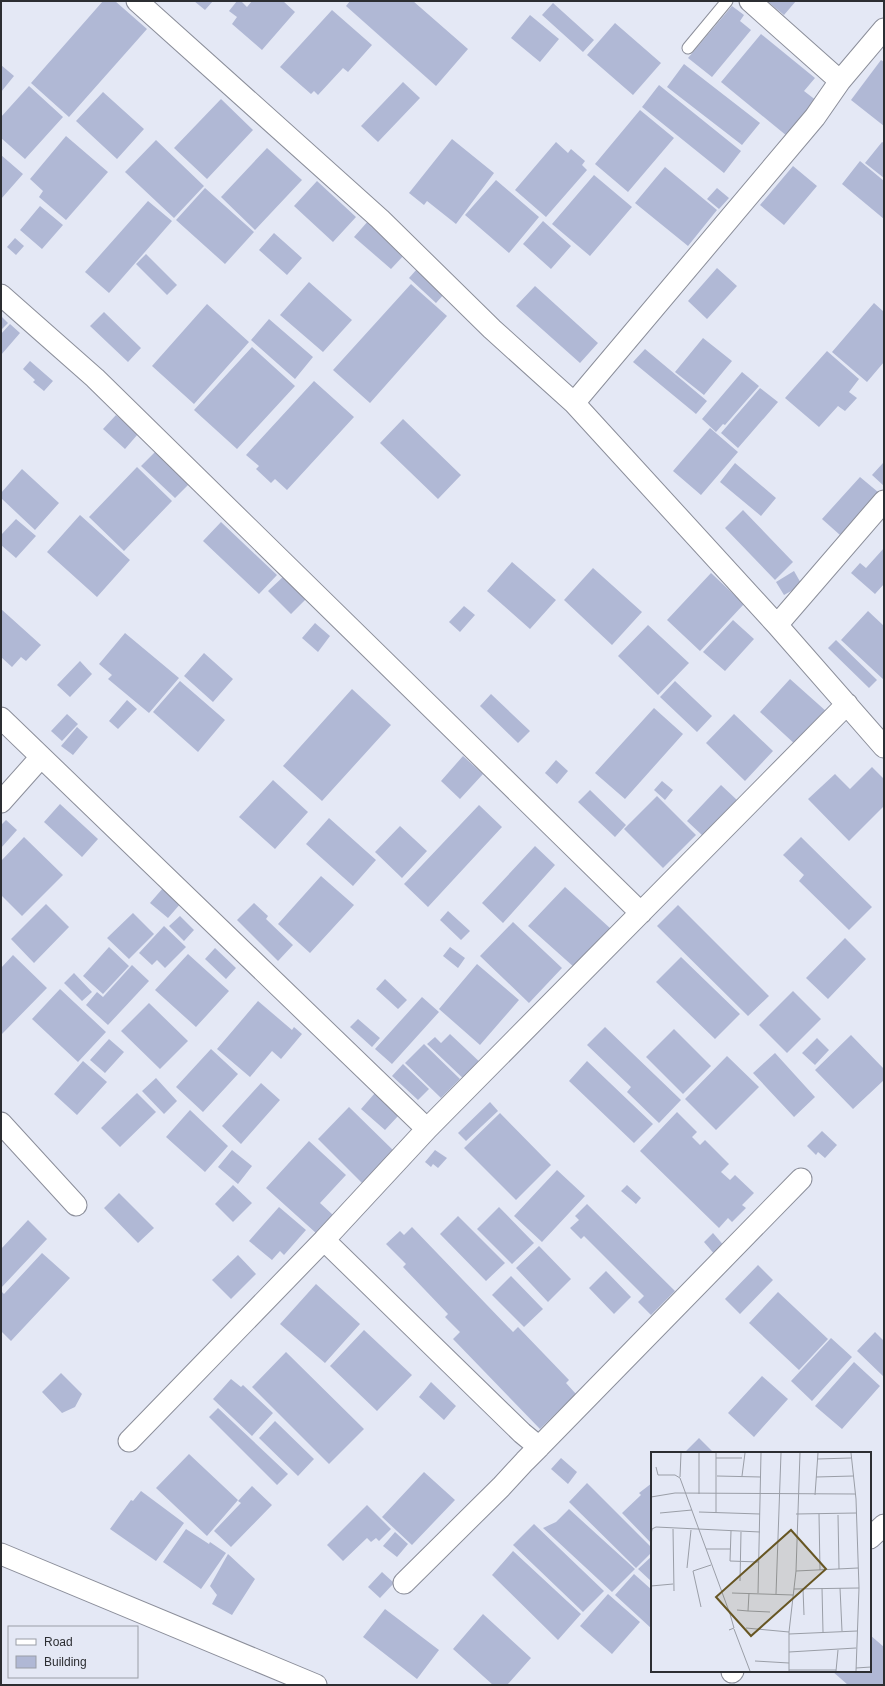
<svg xmlns="http://www.w3.org/2000/svg" width="885" height="1686" viewBox="0 0 885 1686" font-family="Arial,sans-serif">
  <rect width="100%" height="100%" fill="#e4e8f5"/>
  <path fill="#b0b8d5" d="M103,1h12l32,28 -78,88 -38,-34z
    M194,1h19l-8,9z
    M237,1h4l6,6 5,-6h31l12,11 -33,38 -30,-26 5,-7 -8,-6z
    M350,1h63l55,48 -32,37 -90,-80z
    M767,1h29l-12,14z
    M553,3l41,37 -11,12 -41,-37z
    M732,6l12,9 -4,6 11,9 -39,47 -24,-19z
    M332,10l40,35 -24,27 -5,-4 -25,27 -4,-4 -3,3 -31,-27z
    M530,15l29,24 -19,23 -29,-24z
    M615,23l46,40 -28,32 -46,-40z
    M761,34l54,44 -11,13 13,10 -30,35 -66,-54z
    M881,60l3,2v64l-33,-26z
    M684,64l76,59 -18,22 -75,-58z
    M1,65l13,11 -13,16z
    M403,82l17,16 -42,44 -17,-16z
    M659,85l82,66 -17,22 -82,-66z
    M29,86l34,31 -38,42 -24,-21v-21z
    M103,92l41,37 -27,30 -41,-38z
    M221,99l32,31 -46,49 -33,-31z
    M640,110l34,28 -46,54 -33,-28z
    M66,136l42,36 -42,48 -27,-23 4,-6 -13,-12z
    M452,139l42,34 -38,51 -29,-23 -3,4 -15,-12z
    M156,140l48,46 -30,32 -49,-46z
    M556,142l12,11 3,-4 14,12 -3,4 5,5 -41,47 -31,-27z
    M882,142l2,1v35l-19,-15z
    M267,148l35,32 -47,50 -34,-33z
    M1,155l22,19 -22,25z
    M860,161l24,20v38l-42,-35z
    M793,166l24,20 -33,39 -24,-20z
    M665,167l52,43 -29,36 -53,-43z
    M594,175l38,32 -42,49 -38,-32z
    M496,180l43,37 -30,36 -44,-38z
    M317,181l39,36 -23,25 -39,-36z
    M205,188l49,44 -29,32 -49,-44z
    M717,188l12,10 -10,11 -12,-10z
    M148,201l24,20 -63,72 -24,-21z
    M40,206l23,19 -21,24 -22,-19z
    M369,220l37,33 -15,16 -37,-32z
    M543,221l28,25 -20,23 -28,-25z
    M274,233l28,25 -15,17 -28,-25z
    M15,238l9,8 -8,9 -9,-8z
    M146,254l31,31 -10,10 -31,-31z
    M717,268l20,18 -30,33 -19,-18z
    M417,269l28,24 -9,10 -27,-25z
    M309,282l43,38 -29,32 -43,-37z
    M411,284l36,32 -77,87 -37,-33z
    M535,286l63,57 -18,20 -64,-57z
    M874,303l10,9v50l-17,20 -35,-30z
    M207,304l42,38 -55,62 -42,-38z
    M104,312l37,36 -13,14 -38,-36z
    M1,316l7,7 -7,7z
    M269,319l44,38 -18,22 -44,-39z
    M10,324l10,9 -19,22v-21z
    M703,338l29,23 -28,34 -29,-23z
    M252,347l43,39 -58,63 -43,-39z
    M645,349l62,52 -11,13 -63,-52z
    M827,351l32,28 -10,13 8,6 -12,13 -7,-5 -19,21 -34,-29z
    M30,361l23,20 -9,10 -11,-9 2,-2 -12,-11z
    M742,372l17,14 -34,39 -2,-1 -7,8 -14,-13z
    M314,381l40,36 -67,73 -12,-11 -4,4 -15,-14 3,-3 -13,-11z
    M760,388l18,14 -40,46 -17,-15z
    M116,415l22,19 -13,15 -22,-20z
    M403,419l58,56 -23,24 -58,-56z
    M710,428l28,24 -37,43 -28,-24z
    M155,452l34,32 -14,14 -34,-32z
    M735,463l41,35 -15,18 -41,-34z
    M883,463l1,1v22l-12,-11z
    M137,467l35,34 -48,50 -35,-34z
    M22,469l37,34 -24,27 -34,-32v-5z
    M860,477l18,15 -38,43 -18,-16z
    M743,510l50,52 -18,18 -50,-52z
    M80,515l50,45 -33,37 -50,-45z
    M16,519l20,17 -20,22 -15,-13v-10z
    M221,522l56,53 -18,19 -56,-53z
    M884,548v36l-9,10 -24,-21 9,-10 6,5z
    M512,562l44,38 -26,29 -43,-38z
    M593,568l49,44 -30,33 -48,-45z
    M794,571l8,14 -18,10 -8,-13z
    M711,573l33,31 -44,47 -33,-31z
    M284,576l22,23 -15,15 -23,-23z
    M464,606l11,9 -15,17 -11,-10z
    M1,609l40,36 -15,16 -5,-4 -9,10 -11,-10z
    M868,611l16,15v54l-43,-40z
    M733,620l21,19 -29,32 -22,-19z
    M315,623l15,13 -12,16 -16,-14z
    M648,625l41,38 -31,32 -40,-39z
    M125,633l54,45 -30,35 -41,-34 4,-4 -13,-11z
    M836,640l41,40 -8,8 -41,-40z
    M204,653l29,26 -20,23 -29,-26z
    M80,661l12,13 -22,23 -13,-12z
    M790,679l37,33 -30,34 -37,-34z
    M180,681l45,39 -27,32 -45,-40z
    M675,681l37,35 -15,16 -37,-35z
    M352,689l39,36 -69,76 -39,-35z
    M491,694l39,37 -12,12 -38,-37z
    M127,700l10,9 -19,20 -9,-8z
    M654,708l29,26 -58,65 -30,-26z
    M67,714l11,10 -16,17 -11,-10z
    M734,714l39,37 -28,30 -39,-38z
    M77,727l11,10 -15,18 -12,-9z
    M463,756l20,18 -23,25 -19,-18z
    M556,760l12,11 -11,13 -12,-11z
    M872,767l12,12v27l-35,35 -41,-42 27,-25 15,15z
    M273,780l35,32 -33,37 -36,-32z
    M662,781l11,9 -8,10 -11,-10z
    M721,785l16,15 -34,36 -16,-15z
    M590,790l36,35 -11,12 -37,-35z
    M657,796l39,39 -33,33 -39,-39z
    M60,804l38,35 -16,18 -38,-35z
    M479,805l23,22 -74,80 -24,-23z
    M329,818l47,42 -23,26 -47,-42z
    M6,820l11,10 -16,18v-23z
    M400,826l27,25 -25,27 -27,-26z
    M24,837l39,38 -41,41 -21,-21v-34z
    M801,837l71,70 -23,23 -50,-49 5,-6 -21,-20z
    M535,846l20,19 -52,58 -21,-20z
    M321,876l33,29 -44,48 -32,-29z
    M565,887l46,42 -36,39 -47,-42z
    M163,888l18,15 -13,15 -18,-15z
    M254,903l14,13 -2,3 27,26 -15,16 -41,-41z
    M46,904l23,23 -35,36 -23,-24z
    M678,905l91,91 -21,20 -91,-90z
    M448,911l22,20 -9,9 -21,-20z
    M133,913l21,21 -25,25 -22,-21z
    M180,916l14,14 -10,11 -15,-15z
    M513,922l49,46 -33,35 -49,-47z
    M164,926l22,21 -21,21 -8,-8 -5,5 -13,-12z
    M845,938l21,21 -38,40 -22,-21z
    M109,947l20,19 -26,28 -20,-18z
    M450,947l15,11 -7,10 -15,-12z
    M215,948l21,20 -10,11 -21,-20z
    M188,954l41,37 -33,36 -41,-37z
    M13,955l34,33 -46,47v-67z
    M681,957l59,57 -25,25 -59,-57z
    M477,964l42,36 -39,45 -41,-36z
    M132,965l17,16 -41,44 -22,-20 11,-13 6,5z
    M74,973l18,19 -10,9 -18,-18z
    M385,979l22,21 -9,9 -22,-20z
    M60,989l46,43 -28,30 -46,-43z
    M793,991l28,28 -34,34 -28,-28z
    M422,997l17,15 -47,52 -17,-15z
    M258,1001l34,29 2,-3 8,7 -21,25 -9,-8 -22,26 -33,-28z
    M149,1003l39,38 -28,28 -39,-38z
    M358,1019l22,19 -8,9 -22,-20z
    M605,1027l76,73 -22,23 -32,-31 4,-5 -44,-42z
    M674,1029l37,37 -28,28 -37,-37z
    M450,1034l34,32 -16,17 -41,-39 8,-7 6,6z
    M851,1035l33,34v11l-31,29 -38,-39z
    M817,1038l12,12 -14,15 -13,-12z
    M109,1039l15,13 -19,21 -15,-13z
    M424,1044l36,35 -19,19 -36,-35z
    M211,1049l27,25 -35,38 -27,-25z
    M775,1053l40,44 -21,20 -41,-44z
    M727,1056l32,31 -43,43 -31,-31z
    M83,1061l24,21 -30,33 -23,-21z
    M587,1061l66,63 -19,19 -65,-62z
    M403,1064l26,25 -11,11 -26,-24z
    M156,1078l21,23 -13,13 -22,-23z
    M261,1083l19,17 -39,44 -19,-18z
    M137,1093l19,19 -36,35 -19,-19z
    M375,1093l24,22 -14,15 -24,-21z
    M490,1102l8,9 -32,30 -8,-8z
    M349,1107l48,47 -32,32 -47,-47z
    M190,1110l38,36 -23,26 -39,-35z
    M677,1112l20,20 -5,5 8,8 5,-5 24,24 -8,8 9,8 5,-5 19,18 -12,12 4,3 -14,14 -4,-4 -9,10 -79,-77z
    M500,1113l51,52 -35,35 -52,-52z
    M822,1131l15,14 -12,13 -7,-6 -2,3 -9,-9z
    M309,1141l37,34 -26,28 13,12 -17,18 -50,-45z
    M232,1150l20,16 -14,18 -20,-17z
    M435,1150l12,8 -9,10 -5,-4 -2,3 -6,-5z
    M557,1170l28,26 -43,46 -28,-26z
    M233,1185l19,18 -19,19 -18,-18z
    M627,1185l14,13 -5,6 -15,-13z
    M119,1193l35,35 -16,15 -34,-35z
    M587,1204l88,87 -24,24 -13,-13 6,-6 -60,-60 -3,3 -11,-11 9,-8 -4,-4z
    M279,1207l27,23 -22,25 -4,-4 -8,9 -23,-19z
    M499,1207l35,36 -22,21 -35,-35z
    M458,1216l47,47 -19,18 -46,-47z
    M28,1220l19,19 -46,49v-39z
    M412,1227l101,105 5,-5 51,53 -3,3 10,11 -36,35 -87,-90 7,-7 -15,-15 3,-3 -45,-47 3,-3 -20,-20 14,-13 4,4z
    M713,1233l13,15 -10,8 -12,-14z
    M539,1246l32,33 -23,23 -32,-34z
    M42,1253l28,25 -59,63 -10,-10v-40l3,3z
    M238,1255l18,19 -25,25 -19,-19z
    M758,1265l15,15 -33,34 -15,-15z
    M606,1271l25,26 -17,17 -25,-26z
    M511,1276l32,33 -19,18 -32,-32z
    M316,1284l44,40 -35,39 -45,-39z
    M778,1292l50,47 -29,31 -50,-47z
    M364,1330l48,45 -35,36 -47,-45z
    M875,1332l9,9v36l-27,-26z
    M831,1338l21,19 -40,44 -21,-20z
    M286,1352l78,77 -35,35 -77,-77z
    M854,1362l26,24 -38,43 -27,-23z
    M61,1373l21,21 -7,13 -13,6 -20,-21z
    M762,1376l26,23 -34,38 -26,-24z
    M231,1379l10,8 2,-2 30,28 -21,23 -39,-37z
    M431,1382l25,24 -12,14 -25,-23z
    M218,1408l70,66 -11,11 -68,-68z
    M275,1421l39,38 -16,17 -39,-38z
    M699,1438l15,15h-30z
    M189,1454l49,46 -31,36 -51,-48z
    M561,1458l16,14 -9,12 -17,-15z
    M424,1472l31,28 -43,45 -30,-28z
    M587,1483l65,65v4l-16,16 -67,-66z
    M652,1483v61l-30,-31 19,-18 -2,-2z
    M252,1486l20,19 -41,42 -17,-16 27,-28 -3,-2z
    M141,1491l43,32 -28,38 -46,-32 21,-29 2,1z
    M367,1505l24,24 -12,12 -3,-3 -5,4 -4,-4 -24,23 -16,-16z
    M569,1509l66,60 -23,23 -69,-64 13,-6z
    M534,1524l70,67 -21,21 -70,-67z
    M186,1529l23,15 1,-2 16,11 -25,36 -38,-27z
    M395,1532l13,12 -11,13 -14,-11z
    M513,1551l68,63 -23,26 -66,-65z
    M228,1554l27,25 -23,36 -20,-11 5,-9 -7,-9z
    M652,1556v26l-14,-13z
    M382,1572l12,11 -14,15 -12,-11z
    M634,1574l18,16v39l-37,-34z
    M608,1594l32,28 -28,32 -32,-28z
    M385,1609l54,41 -22,29 -54,-42z
    M483,1614l48,44 -24,27h-14l-40,-36z
    M870,1635l14,12v38h-36l-16,-14h38z"/>
  <g fill="none" stroke-linecap="round" stroke-linejoin="round">
    <defs>
      <path id="service" d="M688,48l39,-47"/>
      <path id="minor" d="M137,1l243,218 112,110 82,74 203,222 107,122
        M750,1l90,80
        M1,295l94,83 546,535
        M574,403l241,-286 25,-36 44,-52
        M777,625l107,-124
        M1,718l426,411
        M1,802l40,-45
        M1,1123l75,82
        M324,1240l198,193 17,14 -14,14 -24,26 -97,96
        M129,1441l195,-201 103,-111 420,-425
        M539,1447l262,-268
        M870,1538l14,-13
        M1,1554l315,131
        M732,1672l1,-1"/>
    </defs>
    <use href="#service" stroke="#8b8e9a" stroke-width="13"/>
    <use href="#minor" stroke="#8b8e9a" stroke-width="23"/>
    <use href="#service" stroke="#fff" stroke-width="11"/>
    <use href="#minor" stroke="#fff" stroke-width="21"/>
  </g>
  <g transform="translate(651 1452)">
    <rect width="220" height="220" fill="#e4e8f5"/>
    <path fill="none" stroke="#9a9ea7" stroke-width="1" d="M48,1v41M200,1l5,46 3,89 -3,83M65,6h26M166,7l34,-1M5,15l2,8h17l5,3 50,136 4,14 -5,2M66,24l44,1M91,24l3,-23M29,25l1,-24M165,25l37,-1M164,43l3,-42M0,45l24,-4 180,1M48,60l61,2M9,61l32,-3M65,61v-60M145,62l60,-1M168,62l1,56M187,63l1,54M22,77l1,62M80,79l-1,30 29,1M0,83l1,-6 4,-2 104,5M55,97h24M36,116l4,-38M145,119l62,-3M89,129l1,-49M0,134l22,-2M171,136l1,44M189,136l2,43M143,137l65,-1M152,137l1,26M81,141l61,2M107,141l3,-140M125,142l5,-141M50,155l-8,-36 18,-6M86,158l11,1 1,-18M97,159l22,1M95,176l43,4M83,177l16,42M138,182l68,-3M138,200l67,-4M104,209l34,2M205,216l15,-1M138,218h47M138,219v-39l7,-61 4,-118M185,219l2,-21"/>
    <path fill="#675623" fill-opacity="0.15" stroke="#675623" stroke-width="2" d="M140,78l35,39 -75,67 -35,-39z"/>
    <rect width="220" height="220" fill="none" stroke="#2c2e32" stroke-width="2"/>
  </g>
  <rect width="885" height="1686" fill="none" stroke="#2c2e32" stroke-width="4"/>
  <rect x="8" y="1626" width="130" height="52" fill="#e4e8f5" stroke="#9a9ea7"/>
  <rect x="16" y="1639" width="20" height="6" fill="#ffffff" stroke="#9a9ea7"/>
  <text x="44" y="1646" font-size="12" fill="#2c2e32">Road</text>
  <rect x="16" y="1656" width="20" height="12" fill="#b0b8d5" stroke="#9a9ea7"/>
  <text x="44" y="1666" font-size="12" fill="#2c2e32">Building</text>
</svg>
